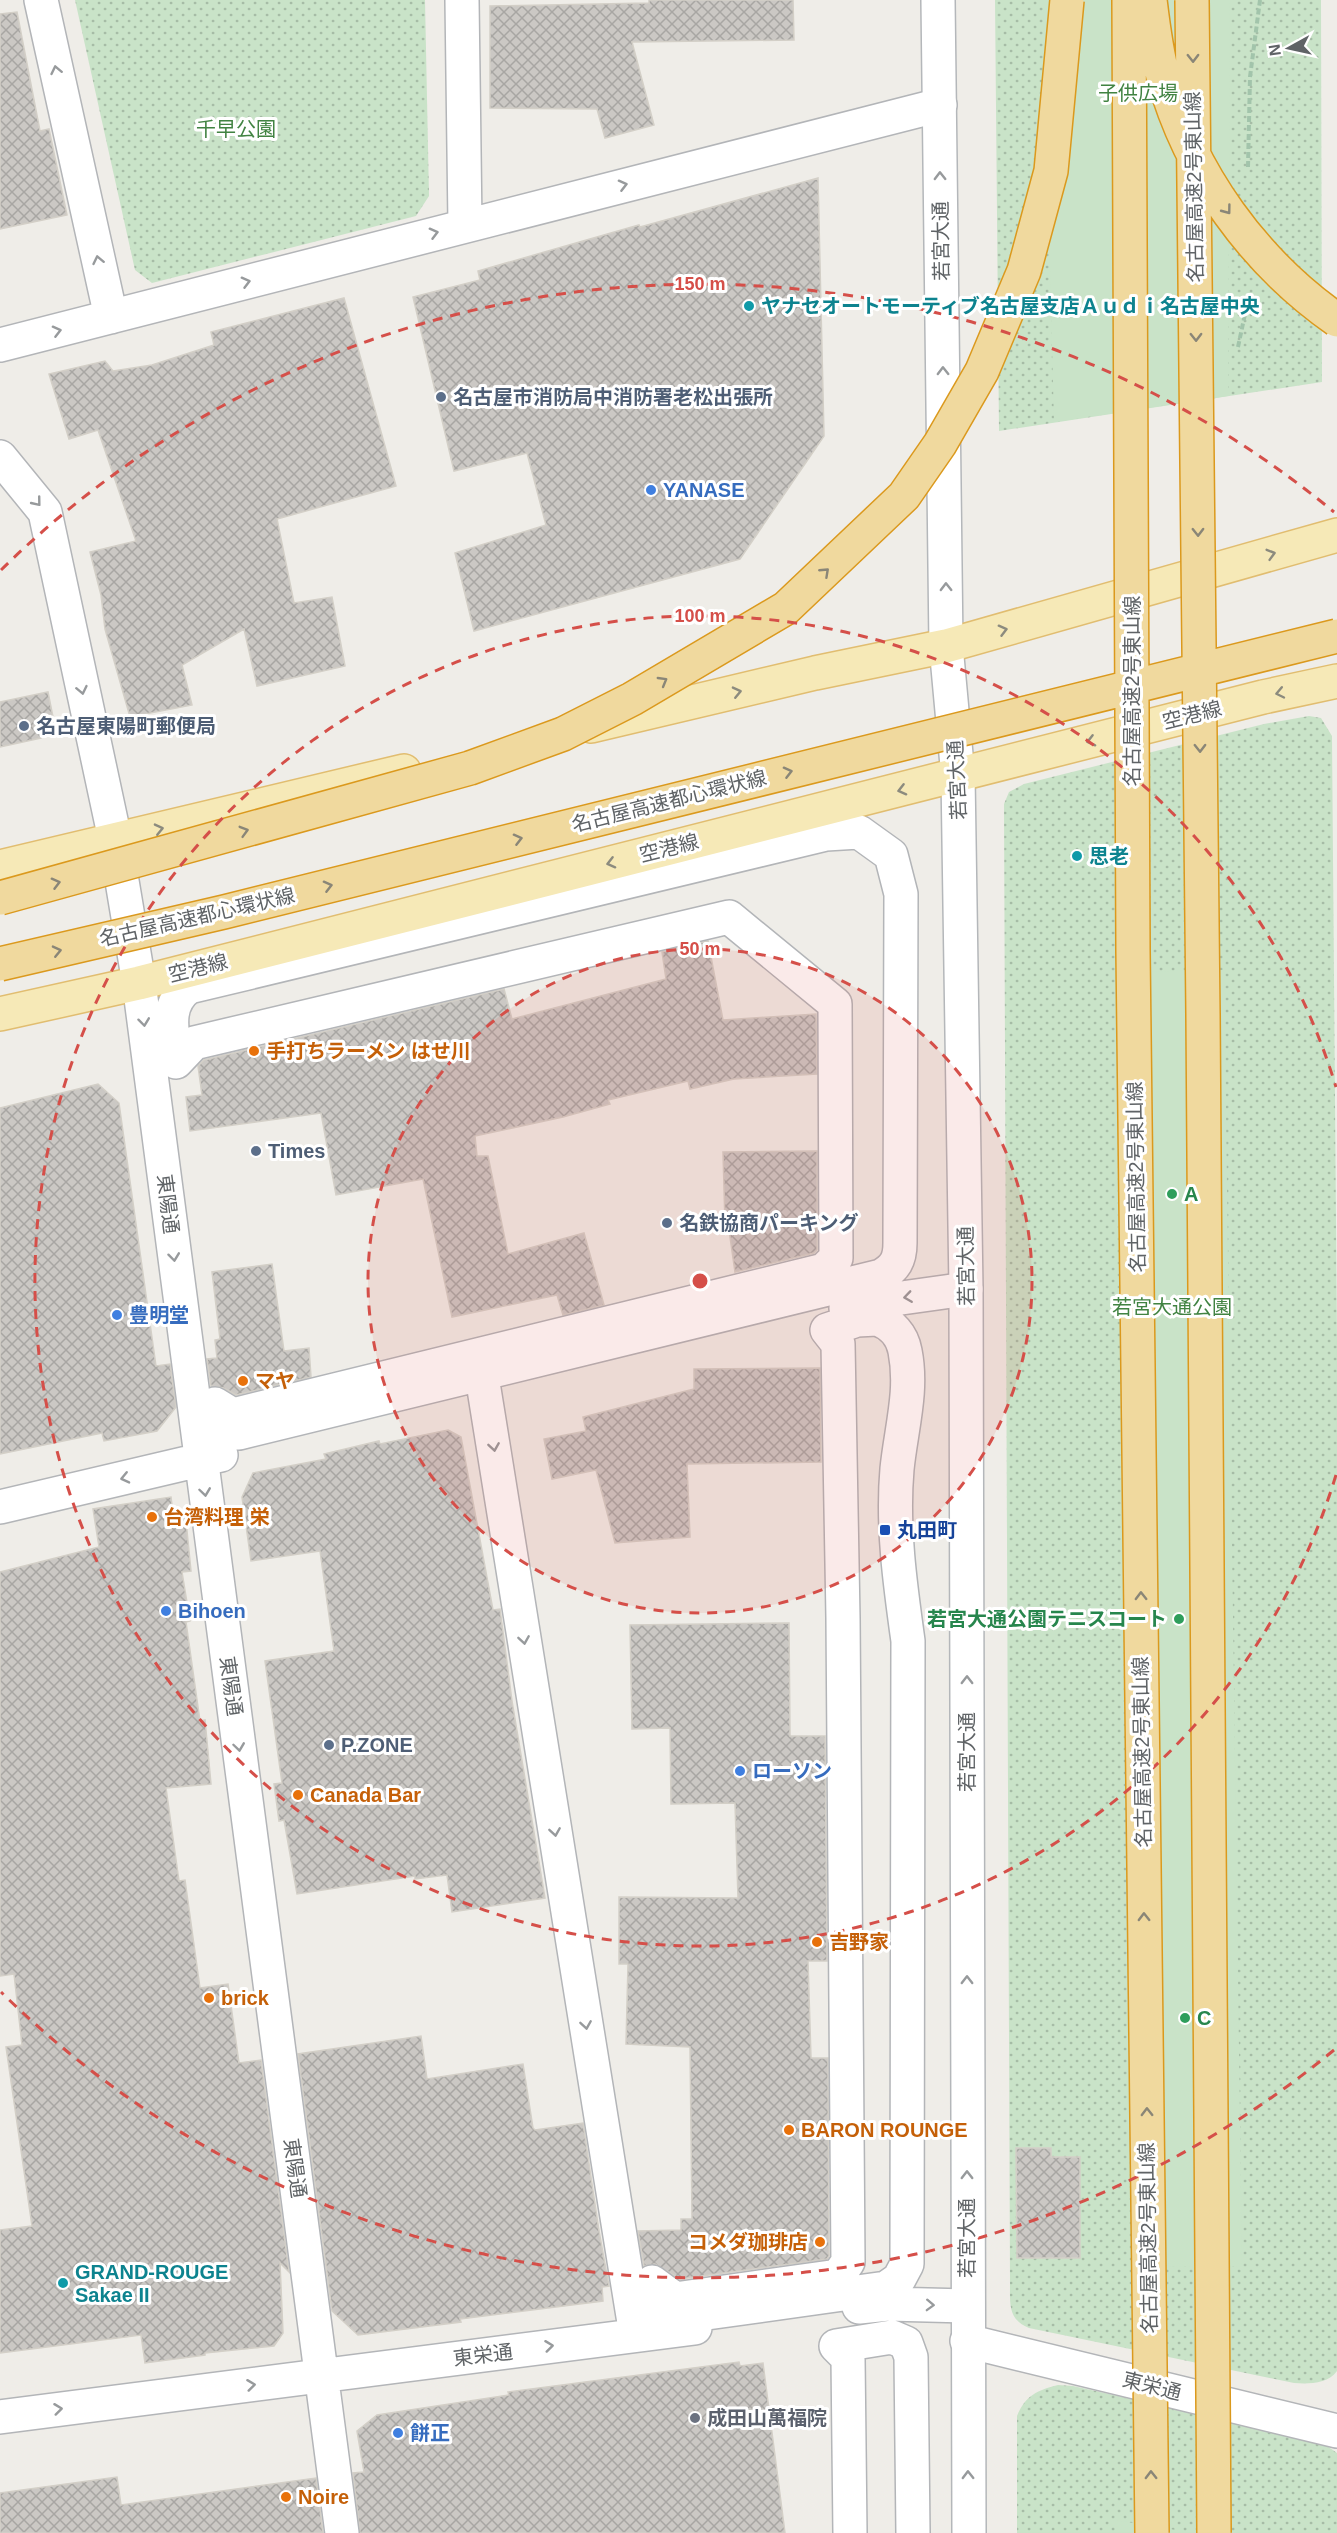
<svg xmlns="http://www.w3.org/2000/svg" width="1337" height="2533" viewBox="0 0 1337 2533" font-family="Helvetica,'Noto Sans JP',sans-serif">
  <defs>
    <pattern id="grass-dots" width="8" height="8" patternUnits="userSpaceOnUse" patternTransform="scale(1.5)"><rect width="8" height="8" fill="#c9e3c8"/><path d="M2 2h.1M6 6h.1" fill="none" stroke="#a6bca6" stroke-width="1.8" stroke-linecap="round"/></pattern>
    <pattern id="building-cross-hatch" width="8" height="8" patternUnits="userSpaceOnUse" patternTransform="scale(1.5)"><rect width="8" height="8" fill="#cbc8c4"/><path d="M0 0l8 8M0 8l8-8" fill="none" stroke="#a8a6a3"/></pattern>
  </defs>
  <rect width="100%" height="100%" fill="#efede8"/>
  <path fill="url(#grass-dots)" d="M75,0h350l4,196 -13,20 -264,67 -17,-13z
    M995,0h326l1,382 -323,49z
    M1309,716l12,2 11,18 5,606v1029c-9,13 -29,13 -43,12l-265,-55c-21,-8 -19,-25 -19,-44l-6,-1480 5,-12 15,-8 240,-60z
    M1058,2385l15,1 247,55 17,12v80h-320v-117c8,-20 20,-26 41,-31z"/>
  <path fill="#c9e3c8" d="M1043,0h187l-2,396 -174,26z
    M1224,970l18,1296 -109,1 -18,-1295z
    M1115,2520l79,13h-79z"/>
  <path fill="url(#building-cross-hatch)" stroke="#d3cfc7" stroke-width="1.5" d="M649,0h144l1,40 -162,2 22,83 -49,13 -8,-29 -107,-1v-102l159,-3z
    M17,12l23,119 9,-2 18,86 -67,14v-215z
    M818,178l6,258 -84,123 -266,72 -19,-78 91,-28 -19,-72 -73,18 -41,-174 67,-17 -2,-9 161,-46 1,2z
    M344,298l52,188 -119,33 17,84 38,-6 13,69 -88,20 -13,-57 -62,36 10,40 -62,12 -25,-88 -4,-34 -11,-43 46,-11 -38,-111 -29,9 -20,-65 56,-13 8,10 39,-6 62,-20 -3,-13z
    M48,692l7,35 -14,11 -41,9v-45z
    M708,941l15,79 93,-6 1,60 -83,5 -44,10 -2,-8 -80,19 2,4 -47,13 -88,19 2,20h11l20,98 76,-21 20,72 -41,10 -6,-20 -105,22 -29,-138 -87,16 -15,-82 -131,18 -4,-34 16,-2 -4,-29 6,-6 300,-71 8,30 154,-40 -4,-27z
    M98,1084l21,19 37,263 14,-2 6,43 -19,24 -53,10 -2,-8 -102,21v-346z
    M817,1151v99l-3,3 -79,19 -7,-49h-3l-2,-71z
    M272,1264l12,87 25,-3 2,29 -75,18 -12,-7 -13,-2 -4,-27 10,-1 -2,-18 5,-1 -8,-67z
    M820,1368l1,94 -134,2 3,73 -75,6 -19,-73 -44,9 -8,-40 42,-8 -3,-14 111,-28v-20z
    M448,1430l13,7 32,173 7,-1 12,92 33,197 -93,14 -5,-37 -32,4v-3l-118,18 -13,-74 -5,1 -5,-37 8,-1 -17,-122 69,-10 -14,-100 -69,10 -9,-64 11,-24 73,-14 -2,-5 55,-13 1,3z
    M171,1497l2,16 12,-2 6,60 -9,1 8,49 -4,1 14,99 5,-1 6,64 -45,4 13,93 6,-1 15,108 28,-4 11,79 22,-3 28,212 -9,-9 3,70 -9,13 -69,7v2l-60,8 -4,-28 -141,18v-123l32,-4 -26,-179 16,-2 -8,-71 -14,2v-404l99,-25 -6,-38z
    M789,1623l1,113h35l2,225h-19l3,97h17l1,198 -2,3 -147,20 -25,-15 -11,2 -6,-35 43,-1v-11h11l-2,-172 -64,-3 2,-80h-9v-67l119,1 -3,-95 -64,1 -1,-76 -38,1 -2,-104z
    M421,2036l6,43 96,-15 10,64 2,2 48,-7 16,108 10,55 -7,1 1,14 -143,18 1,3 -103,13 -26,-24 -34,-257z
    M1016,2148h35v9h29v101h-63z
    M739,2362l1,4 23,-3 22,170h-425l-7,-60 11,-1 -7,-41 20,-16 132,-20 -1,-3z
    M117,2477l4,28 195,-27 7,55h-323v-40z"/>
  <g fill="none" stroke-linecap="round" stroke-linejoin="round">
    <defs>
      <path id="street" d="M41,0l70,317
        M462,0l3,225
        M0,345l940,-240
        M0,457l45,55 70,327 24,144 203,1550
        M859,832l32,23 10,39 -1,349c0,17 -5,25 -19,33l-642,157 -16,-3 -5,-11 -3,-15 18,11 591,-145 12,-12 -1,-254 -106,-87 -535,126 -18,19c-3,-27 -13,-57 13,-75l637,-153z
        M846,1308l27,-6 93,-13
        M877,1319c15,5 25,16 28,32 8,40 -4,78 -8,118 -5,57 3,115 11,172l-1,623 -8,15 -13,9 -215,30 -12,-7 -7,-29 23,17 163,-23 10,-14 -5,-644 -5,-274 -11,-14 30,-10z
        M484,1389l152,946
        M0,1507l221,-52
        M859,2307l29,-3 79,2
        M967,2341l370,90
        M0,2417l695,-89
        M850,2533l-2,-175 -12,-12 56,-9 14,6 5,14 2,176"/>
      <path id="secondary" d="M938,0l8,646 12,130 8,513 3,1244"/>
      <path id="primary" d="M591,726l224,-53 131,-27 391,-111
        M0,867l404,-96
        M0,1014l139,-31 1124,-286 74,-16"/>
    </defs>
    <use href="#street" stroke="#b3b5b8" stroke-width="36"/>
    <use href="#secondary" stroke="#b4b7ba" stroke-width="36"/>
    <use href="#primary" stroke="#e1bd70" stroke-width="36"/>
    <path stroke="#a2c4ab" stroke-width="4" stroke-dasharray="6 3" stroke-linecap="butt" d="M1248,167l2,-90 10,-77
      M1238,347l7,-33v-19"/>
    <use href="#street" stroke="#fff" stroke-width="33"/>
    <use href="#secondary" stroke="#fff" stroke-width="33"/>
    <use href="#primary" stroke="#f6e9b7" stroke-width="33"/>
    <defs>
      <path id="highway-bridge" d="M1129,0l4,951 19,1582
        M1150,0c3,25 6,51 13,76 27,98 91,186 174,244
        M1192,0l11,1014 11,1519
        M0,898l470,-130 93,-34 69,-35 154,-91 118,-112 36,-52 42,-73 42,-100 27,-100 16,-171
        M0,964l224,-52 1113,-276"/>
    </defs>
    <use href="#highway-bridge" stroke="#db991d" stroke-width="36" stroke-linecap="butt"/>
    <use href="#highway-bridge" stroke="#f0d99e" stroke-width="33"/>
  </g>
  <defs><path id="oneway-chevron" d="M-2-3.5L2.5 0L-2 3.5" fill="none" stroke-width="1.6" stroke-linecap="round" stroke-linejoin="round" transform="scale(1.5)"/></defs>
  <g stroke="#8a8677">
    <use href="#oneway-chevron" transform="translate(1193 58) rotate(89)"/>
    <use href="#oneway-chevron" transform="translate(1227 210) rotate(53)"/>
    <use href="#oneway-chevron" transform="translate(1196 337) rotate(89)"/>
    <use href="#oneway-chevron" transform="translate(1198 532) rotate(89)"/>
    <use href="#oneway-chevron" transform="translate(825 572) rotate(-43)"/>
    <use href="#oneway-chevron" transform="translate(663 681) rotate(-30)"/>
    <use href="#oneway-chevron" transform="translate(1200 748) rotate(89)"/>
    <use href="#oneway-chevron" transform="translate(788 772) rotate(-14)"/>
    <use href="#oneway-chevron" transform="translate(244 831) rotate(-16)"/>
    <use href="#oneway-chevron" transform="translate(518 839) rotate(-14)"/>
    <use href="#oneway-chevron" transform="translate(56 883) rotate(-15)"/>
    <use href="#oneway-chevron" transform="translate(328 886) rotate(-14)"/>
    <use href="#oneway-chevron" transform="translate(57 951) rotate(-13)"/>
    <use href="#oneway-chevron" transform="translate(1141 1596) rotate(-91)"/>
    <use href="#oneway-chevron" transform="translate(1144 1917) rotate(-91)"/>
    <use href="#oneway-chevron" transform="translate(1147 2112) rotate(-91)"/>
    <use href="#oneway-chevron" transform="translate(1151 2475) rotate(-91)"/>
  </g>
  <g stroke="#979a9c">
    <use href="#oneway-chevron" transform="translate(56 70) rotate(-102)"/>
    <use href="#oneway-chevron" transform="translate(940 176) rotate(-91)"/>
    <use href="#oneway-chevron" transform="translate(623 185) rotate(-14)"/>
    <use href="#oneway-chevron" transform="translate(434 233) rotate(-15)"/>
    <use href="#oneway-chevron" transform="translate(98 260) rotate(-102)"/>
    <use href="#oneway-chevron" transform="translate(246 282) rotate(-15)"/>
    <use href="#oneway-chevron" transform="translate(57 331) rotate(-14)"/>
    <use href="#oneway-chevron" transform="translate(943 371) rotate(-91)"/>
    <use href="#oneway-chevron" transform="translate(37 502) rotate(51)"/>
    <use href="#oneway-chevron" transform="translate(946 587) rotate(-91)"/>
    <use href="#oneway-chevron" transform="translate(82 690) rotate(78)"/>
    <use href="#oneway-chevron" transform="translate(144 1022) rotate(83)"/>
    <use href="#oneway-chevron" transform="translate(174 1257) rotate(83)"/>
    <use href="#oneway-chevron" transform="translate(908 1297) rotate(172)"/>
    <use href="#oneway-chevron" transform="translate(494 1447) rotate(81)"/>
    <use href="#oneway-chevron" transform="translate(125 1478) rotate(167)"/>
    <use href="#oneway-chevron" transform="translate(205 1492) rotate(82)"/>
    <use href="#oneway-chevron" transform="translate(524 1640) rotate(81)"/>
    <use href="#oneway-chevron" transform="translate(967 1680) rotate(-90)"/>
    <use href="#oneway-chevron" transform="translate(239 1747) rotate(82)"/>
    <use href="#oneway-chevron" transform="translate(555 1832) rotate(81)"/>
    <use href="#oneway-chevron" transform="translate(967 1980) rotate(-90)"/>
    <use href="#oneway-chevron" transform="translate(586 2025) rotate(81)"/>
    <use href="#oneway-chevron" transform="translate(967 2175) rotate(-90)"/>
    <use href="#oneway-chevron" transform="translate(930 2305) rotate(2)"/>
    <use href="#oneway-chevron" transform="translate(549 2346) rotate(-7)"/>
    <use href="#oneway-chevron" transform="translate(251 2385) rotate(-7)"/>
    <use href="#oneway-chevron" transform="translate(58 2409) rotate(-7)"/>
    <use href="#oneway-chevron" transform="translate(968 2475) rotate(-91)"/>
  </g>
  <g stroke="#8c8b7e">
    <use href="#oneway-chevron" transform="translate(1271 554) rotate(-16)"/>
    <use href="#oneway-chevron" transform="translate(1003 630) rotate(-15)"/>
    <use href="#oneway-chevron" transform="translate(737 692) rotate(-13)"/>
    <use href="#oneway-chevron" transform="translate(1280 693) rotate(168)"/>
    <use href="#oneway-chevron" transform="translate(1091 741) rotate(166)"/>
    <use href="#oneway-chevron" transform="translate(902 790) rotate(166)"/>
    <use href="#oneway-chevron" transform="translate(159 829) rotate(-13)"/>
    <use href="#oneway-chevron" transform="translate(611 863) rotate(166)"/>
  </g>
  <circle cx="700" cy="1281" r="332" fill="#d54f49" fill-opacity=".12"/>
  <g fill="none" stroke="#d54f49" stroke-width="3" stroke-dasharray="10 8">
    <circle cx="700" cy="1281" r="332"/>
    <path d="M1336 1475A665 665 0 1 1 1336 1087"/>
    <path d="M1334 2050A997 997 0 0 1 1 1992M1 570A997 997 0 0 1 1334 512"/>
  </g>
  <g fill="#0f9aa8" stroke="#fff" stroke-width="2">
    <circle cx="749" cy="306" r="6"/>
    <circle cx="1077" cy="856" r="6"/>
    <circle cx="63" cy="2283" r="6"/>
  </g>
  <g fill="#5c6f8a" stroke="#fff" stroke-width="2">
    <circle cx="441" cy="397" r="6"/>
    <circle cx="24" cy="726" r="6"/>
    <circle cx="256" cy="1151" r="6"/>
    <circle cx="667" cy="1223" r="6"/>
    <circle cx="329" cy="1745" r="6"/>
  </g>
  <g fill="#3f7fe0" stroke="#fff" stroke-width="2">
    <circle cx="651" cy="490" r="6"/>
    <circle cx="117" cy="1315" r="6"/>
    <circle cx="166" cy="1611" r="6"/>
    <circle cx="740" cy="1771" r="6"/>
    <circle cx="398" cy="2433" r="6"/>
  </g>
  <g fill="#e8710a" stroke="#fff" stroke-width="2">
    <circle cx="254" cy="1051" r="6"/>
    <circle cx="243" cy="1381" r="6"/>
    <circle cx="152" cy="1517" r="6"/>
    <circle cx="298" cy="1795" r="6"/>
    <circle cx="817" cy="1942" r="6"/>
    <circle cx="209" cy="1998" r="6"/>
    <circle cx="789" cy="2130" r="6"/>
    <circle cx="820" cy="2242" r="6"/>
    <circle cx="286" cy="2497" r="6"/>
  </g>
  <g fill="#2e9e5b" stroke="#fff" stroke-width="2">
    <circle cx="1172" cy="1194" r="6"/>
    <circle cx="1179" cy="1619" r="6"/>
    <circle cx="1185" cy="2018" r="6"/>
  </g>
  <rect fill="#1a4fb4" stroke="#fff" stroke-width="2" x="879" y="1524" width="12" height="12" rx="3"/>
  <circle fill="#6b7280" stroke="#fff" stroke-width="2" cx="695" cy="2418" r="6"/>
  <g text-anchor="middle" stroke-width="6" stroke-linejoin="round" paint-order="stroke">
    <g font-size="20" fill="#418342" stroke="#fff">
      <text x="1138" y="100">子供広場</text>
      <text x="236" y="136">千早公園</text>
      <text x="1172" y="1314">若宮大通公園</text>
    </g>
    <g font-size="20" fill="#5f6366" stroke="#fff">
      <text transform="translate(1194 187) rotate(-91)" y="7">名古屋高速2号東山線</text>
      <text transform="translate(941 241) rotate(-91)" y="7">若宮大通</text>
      <text transform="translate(1132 691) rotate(-90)" y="7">名古屋高速2号東山線</text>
      <text transform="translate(1192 715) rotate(-14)" y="7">空港線</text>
      <text transform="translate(957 780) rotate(-93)" y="7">若宮大通</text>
      <text transform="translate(669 801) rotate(-14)" y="7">名古屋高速都心環状線</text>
      <text transform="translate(669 848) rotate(-14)" y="7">空港線</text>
      <text transform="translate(197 917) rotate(-13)" y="7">名古屋高速都心環状線</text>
      <text transform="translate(198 968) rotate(-14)" y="7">空港線</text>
      <text transform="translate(1136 1177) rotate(-91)" y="7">名古屋高速2号東山線</text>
      <text transform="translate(168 1204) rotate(83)" y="7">東陽通</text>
      <text transform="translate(966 1266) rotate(-91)" y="7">若宮大通</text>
      <text transform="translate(231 1686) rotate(82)" y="7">東陽通</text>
      <text transform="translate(967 1752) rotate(-90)" y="7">若宮大通</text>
      <text transform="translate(1142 1752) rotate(-91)" y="7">名古屋高速2号東山線</text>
      <text transform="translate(295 2168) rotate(82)" y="7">東陽通</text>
      <text transform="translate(967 2238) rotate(-90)" y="7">若宮大通</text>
      <text transform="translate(1148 2238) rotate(-91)" y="7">名古屋高速2号東山線</text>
      <text transform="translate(483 2355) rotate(-7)" y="7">東栄通</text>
      <text transform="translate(1152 2386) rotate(14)" y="7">東栄通</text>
    </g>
    <g font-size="20" font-weight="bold" fill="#0d838f" stroke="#fff" text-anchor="start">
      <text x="761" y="313">ヤナセオートモーティブ名古屋支店Ａｕｄｉ名古屋中央</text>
      <text x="1089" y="863">思老</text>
      <text x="75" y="2279">GRAND-ROUGE<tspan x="75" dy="23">Sakae II</tspan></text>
    </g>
    <g font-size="20" font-weight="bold" fill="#4e5e75" stroke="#fff" text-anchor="start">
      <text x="453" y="404">名古屋市消防局中消防署老松出張所</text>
      <text x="36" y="733">名古屋東陽町郵便局</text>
      <text x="268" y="1158">Times</text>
      <text x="679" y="1230">名鉄協商パーキング</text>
      <text x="341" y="1752">P.ZONE</text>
    </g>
    <g font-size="20" font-weight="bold" fill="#366cbe" stroke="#fff" text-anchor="start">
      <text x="663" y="497">YANASE</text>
      <text x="129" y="1322">豊明堂</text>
      <text x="178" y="1618">Bihoen</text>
      <text x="752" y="1778">ローソン</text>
      <text x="410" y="2440">餅正</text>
    </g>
    <g font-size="20" font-weight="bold" fill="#c56008" stroke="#fff" text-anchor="start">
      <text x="266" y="1058">手打ちラーメン はせ川</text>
      <text x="255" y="1388">マヤ</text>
      <text x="164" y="1524">台湾料理 栄</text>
      <text x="310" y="1802">Canada Bar</text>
      <text x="829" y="1949">吉野家</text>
      <text x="221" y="2005">brick</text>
      <text x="801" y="2137">BARON ROUNGE</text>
      <text x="808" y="2249" text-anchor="end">コメダ珈琲店</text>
      <text x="298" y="2504">Noire</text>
    </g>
    <g font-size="20" font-weight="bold" fill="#27864d" stroke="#fff" text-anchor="start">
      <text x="1184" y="1201">A</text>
      <text x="1167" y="1626" text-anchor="end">若宮大通公園テニスコート</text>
      <text x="1197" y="2025">C</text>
    </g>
    <g font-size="20" font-weight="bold" fill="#164399" stroke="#fff" text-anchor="start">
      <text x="897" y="1537">丸田町</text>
    </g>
    <g font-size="20" font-weight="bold" fill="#5b616d" stroke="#fff" text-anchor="start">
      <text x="707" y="2425">成田山萬福院</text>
    </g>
  </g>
  <circle cx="700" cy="1281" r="9" fill="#d54f49" stroke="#fff" stroke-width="3"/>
  <g font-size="18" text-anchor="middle" font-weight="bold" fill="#d54f49" stroke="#fff" stroke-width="6" stroke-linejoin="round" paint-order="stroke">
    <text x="700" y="290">150 m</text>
    <text x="700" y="622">100 m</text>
    <text x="700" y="955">50 m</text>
  </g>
  <g transform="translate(1289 48) rotate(262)" stroke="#ffffff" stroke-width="4.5" paint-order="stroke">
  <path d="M0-4.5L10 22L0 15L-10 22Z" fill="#5f6366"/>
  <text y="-9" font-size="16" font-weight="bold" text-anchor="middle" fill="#5f6366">N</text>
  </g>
</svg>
